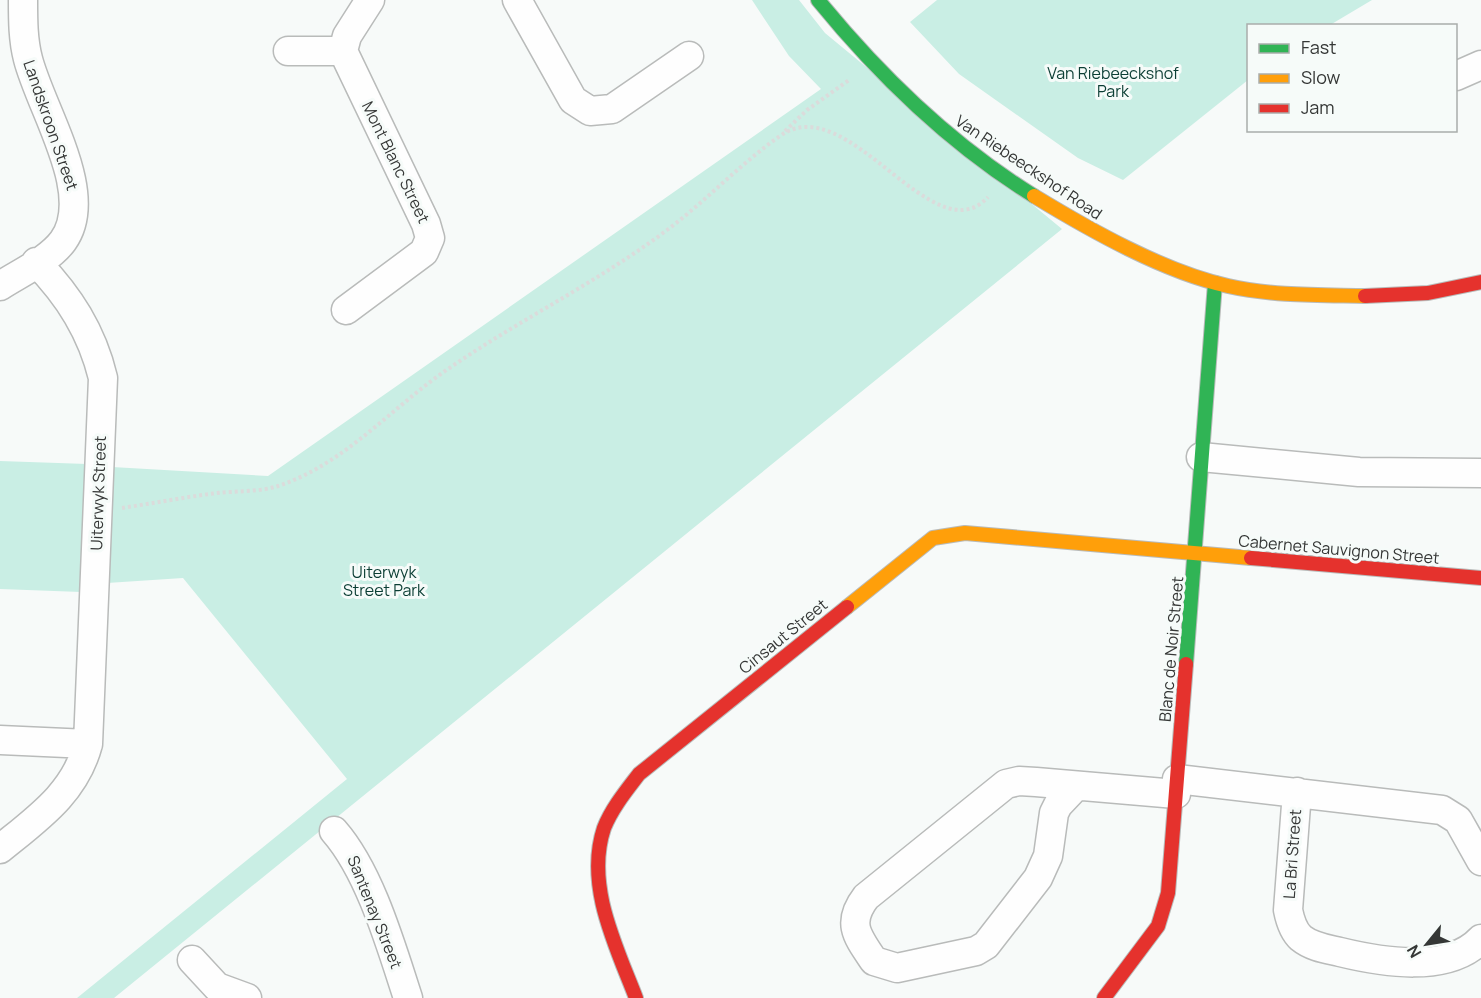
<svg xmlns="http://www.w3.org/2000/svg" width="1481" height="998" viewBox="0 0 1481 998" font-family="Manrope,sans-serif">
  <rect width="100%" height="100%" fill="#f7faf9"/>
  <path fill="#c9eee4" d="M752,0h47l26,33 237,196 -948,769h-37l270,-219 -164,-201 -76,5 5,-116 156,9 553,-387 -32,-33z
    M937,0h435l-42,25 -82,1v54l-125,100 -45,-22 -119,-84 -49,-52z
    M0,461l87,3 -6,128 -81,-3z"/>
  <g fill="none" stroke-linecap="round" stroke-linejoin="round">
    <defs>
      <path id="street" d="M517,0l56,100 17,11 22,-2 77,-53
        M288,51h55
        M1456,76l25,-11
        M0,286c20,-13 49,-26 63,-45 34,-47 -22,-131 -35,-182 -5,-19 -5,-39 -5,-59
        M346,310l78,-58 6,-14 -4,-14 -83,-173 4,-15 23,-36
        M1201,457l158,15 122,1
        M0,740l88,4
        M1177,779l265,31 16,10 23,41
        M1076,786l-18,19 -4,8 -6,43 -10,22 -52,67 -10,6 -79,17 -23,-7c-17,-25 -28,-38 -8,-64l140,-113 13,-3 17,1 140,12
        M1297,792l-9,118c2,10 5,21 13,28 11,9 26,11 39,14 41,10 108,22 141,-13
        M334,831c36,41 57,115 74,167
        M0,849c38,-31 75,-56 88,-105l15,-366c-11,-46 -34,-82 -67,-116
        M192,960l25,27 30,11"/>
      <path id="fast" d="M818,0c62,76 132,144 216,196
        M1186,664l29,-381"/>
      <path id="slow" d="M1034,196c56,34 130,76 194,90 44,10 93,9 137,10
        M847,607l86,-69 32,-5 286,25"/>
      <path id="jam" d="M1365,296l63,-3 53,-11
        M1251,558l230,20
        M636,998c-20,-52 -51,-113 -32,-170 8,-20 22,-37 35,-54l208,-167
        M1104,998l54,-72 10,-33 18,-229"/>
    </defs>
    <use href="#street" stroke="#b9bbba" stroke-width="31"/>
    <use href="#fast" stroke="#b9bbba" stroke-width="16"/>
    <use href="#slow" stroke="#b9bbba" stroke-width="16"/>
    <use href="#jam" stroke="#b9bbba" stroke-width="16"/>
    <path stroke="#dbdbdb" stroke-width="4" stroke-dasharray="3 3" stroke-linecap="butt" d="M785,131l22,-21 42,-30
      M122,508c32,-5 64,-11 95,-15 19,-2 43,-1 61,-7 67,-22 114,-79 170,-117 71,-49 150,-87 219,-139 39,-29 73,-66 113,-94 68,-49 153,121 208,61"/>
    <use href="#street" stroke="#fefefe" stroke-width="28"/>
    <use href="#fast" stroke="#30b455" stroke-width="14"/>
    <use href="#slow" stroke="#ff9f0a" stroke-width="14"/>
    <use href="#jam" stroke="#e5322d" stroke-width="14"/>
  </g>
  <g text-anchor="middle" stroke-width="6" stroke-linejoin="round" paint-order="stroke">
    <g font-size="16" fill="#0b3e34" stroke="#f6fbf9">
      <text x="1113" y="79">Van Riebeeckshof<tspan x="1113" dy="18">Park</tspan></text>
      <text x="384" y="578">Uiterwyk<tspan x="384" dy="18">Street Park</tspan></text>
    </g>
    <g font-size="16" fill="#353736" stroke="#f6fbf9">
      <text transform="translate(51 125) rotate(71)" y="6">Landskroon Street</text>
      <text transform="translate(396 162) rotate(64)" y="6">Mont Blanc Street</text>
      <text transform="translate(1029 167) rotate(34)" y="6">Van Riebeeckshof Road</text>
      <text transform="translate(98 493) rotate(-88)" y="6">Uiterwyk Street</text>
      <text transform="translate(1339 549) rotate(5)" y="6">Cabernet Sauvignon Street</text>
      <text transform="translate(783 636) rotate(-39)" y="6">Cinsaut Street</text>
      <text transform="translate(1171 649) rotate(-85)" y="6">Blanc de Noir Street</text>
      <text transform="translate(1292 854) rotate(-86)" y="6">La Bri Street</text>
      <text transform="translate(375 912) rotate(68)" y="6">Santenay Street</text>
    </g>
  </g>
  <rect x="1247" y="24" width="210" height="108" fill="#f6fbf9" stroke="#a9adab" stroke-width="1.5"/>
  <rect x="1259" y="44" width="30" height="9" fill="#30b455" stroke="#a9adab" stroke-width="1.5"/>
  <text x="1301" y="54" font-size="18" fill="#353736">Fast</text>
  <rect x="1259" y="74" width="30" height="9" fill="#ff9f0a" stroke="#a9adab" stroke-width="1.5"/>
  <text x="1301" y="84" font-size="18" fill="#353736">Slow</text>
  <rect x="1259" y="104" width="30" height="9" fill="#e5322d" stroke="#a9adab" stroke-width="1.5"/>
  <text x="1301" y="114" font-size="18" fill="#353736">Jam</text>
  <g transform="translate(1427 944) rotate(240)" stroke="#f6fbf9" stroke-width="4.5" paint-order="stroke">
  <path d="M0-4.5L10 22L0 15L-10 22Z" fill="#353736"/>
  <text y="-9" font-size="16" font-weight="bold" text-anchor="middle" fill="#353736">N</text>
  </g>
</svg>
